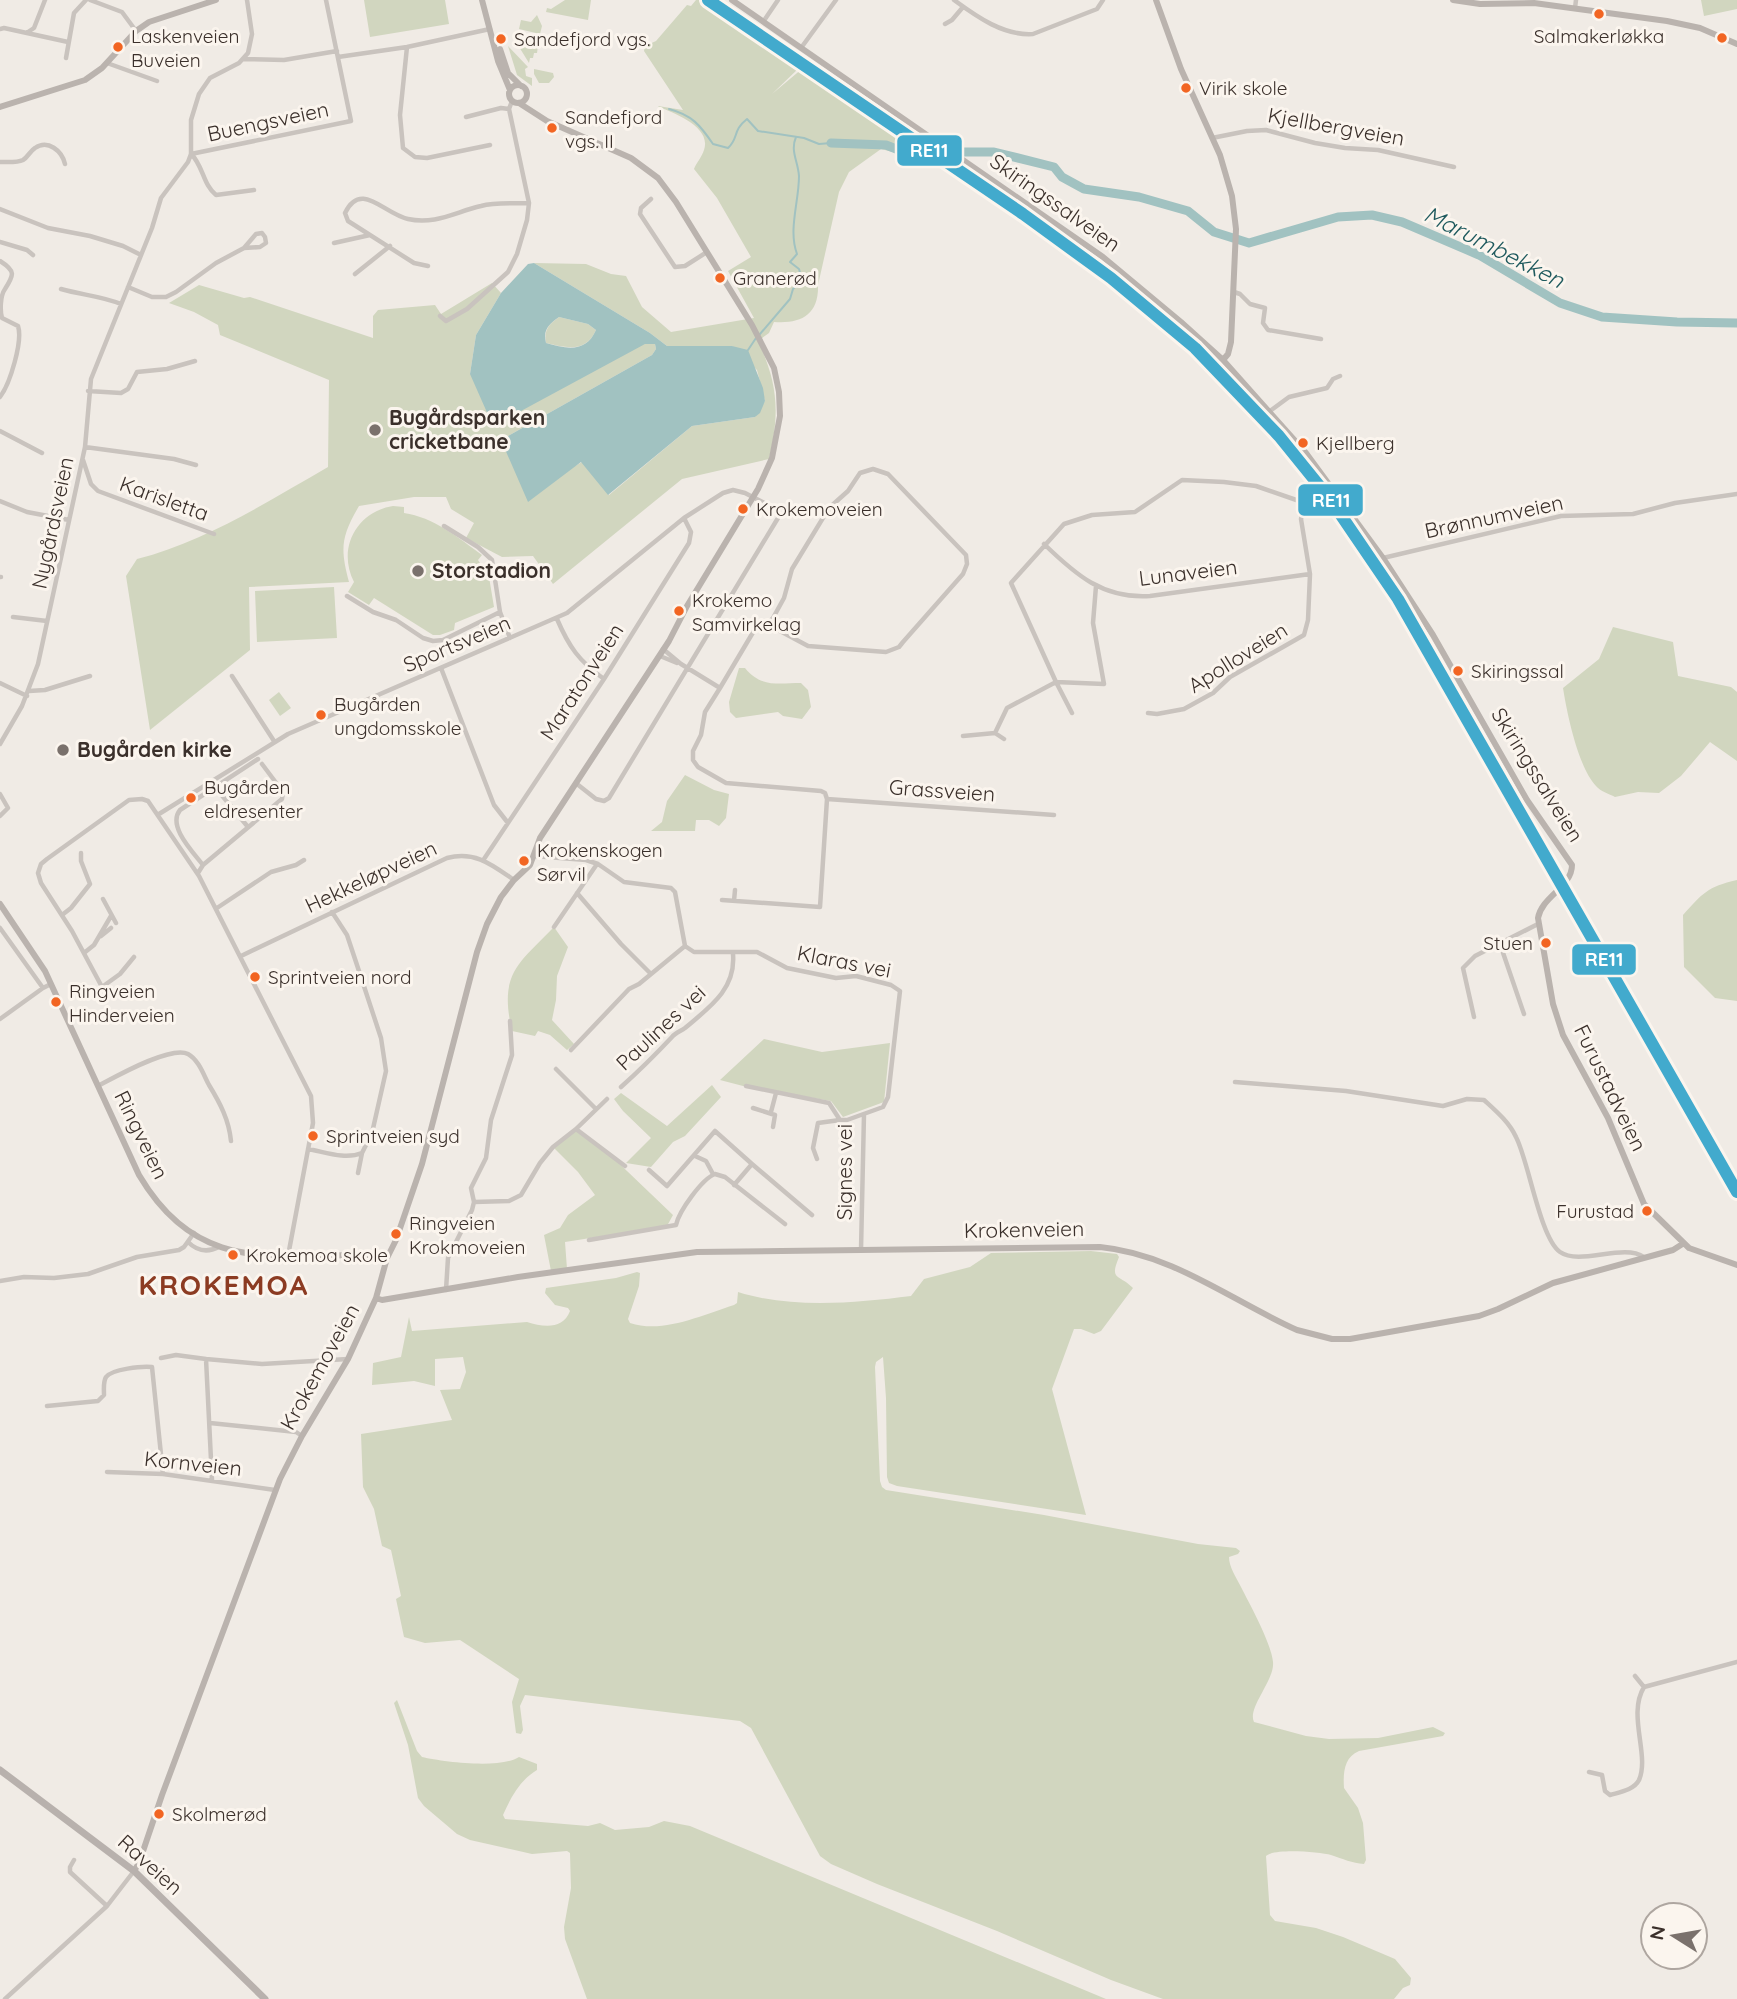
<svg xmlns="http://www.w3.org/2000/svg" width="1737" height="1999" viewBox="0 0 1737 1999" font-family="Quicksand,sans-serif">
  <rect width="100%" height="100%" fill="#f0ebe5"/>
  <path fill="#d1d6bf" d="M364,0h81l4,24 -79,13z
    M565,0h26l-3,20 -42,-8 1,-4 4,1z
    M696,0h4l100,67 -28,27 31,-26 97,64 39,32 -58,-15 -32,23 -10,20 -21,93c1,30 -17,39 -44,37l-5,11 -11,8c20,43 22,72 11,118l-87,20 -129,105 -20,-28 -31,1 -36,-19 8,-15 -23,-14 -5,-12h-32l-55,9c-18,31 -19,42 -10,76l-100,5 1,63 -100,80 -24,-154 11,-17c69,-18 130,-57 191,-92l1,-87 -109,-45 -2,-10 -24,-13 -25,-9 30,-18 45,13 6,-1 123,41v-22l5,-6 57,-5 6,9 51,-31 9,10 -25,42 -6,39 175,-30h10l1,5 -4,6 -151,85 74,26 7,-4 27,33 83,-69 63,-9 10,-16 -8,-31 -25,-24h-65l-17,-13 -116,-70 52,1 25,10 15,2 16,31 29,25 83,-14 -26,-47 23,-14 -34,-59 -23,-29c2,-6 8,-12 10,-19 8,-23 -30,-37 -45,-43l-1,-1 25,4 -39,-59 1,-5 11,-5 31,-36 4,1z
    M1701,0h36v9l-33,7z
    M537,15l5,11 -2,8 -21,-5 2,-9 10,2z
    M516,42l22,4 -1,7h-3l-1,5h-3l-1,5z
    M508,46l20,21 -3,2 1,7 6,2v8l-15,-11z
    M534,69l19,4 1,4 -5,6h-10l-5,-9z
    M559,317l29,7 8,6c-10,23 -29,18 -50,13 -2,-13 2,-18 13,-26z
    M393,506l11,1v6c29,4 55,25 78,42l-4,5 11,17 5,30 -39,16 -1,7 -14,5h-7l-59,-37 -5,7 -21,-13 6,-10c-17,-33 2,-70 39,-76z
    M334,587l3,51 -80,4 -2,-51z
    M1613,627l60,15 5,34 53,11 6,5v69l-27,-19 -29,34 -22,17 -21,-1 -23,5c-6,-3 -15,-6 -19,-11 -18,-19 -29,-73 -33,-98l36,-29z
    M739,668h6c16,20 34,15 56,15l7,7 3,17 -9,12 -19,-3 -5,-4 -42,6 -6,-6 -1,-10z
    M279,692l12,16 -11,8 -11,-16z
    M685,775l29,15 15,4 -3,24 -7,8 -10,-6h-13l-1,11h-44l11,-9 5,-21z
    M1737,880v121l-22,-3 -31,-31 -1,-52c20,-22 24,-28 54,-35z
    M554,927l14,20 -11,29 -1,24 -4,20 22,24 -7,6 -17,-15 -12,-4 -3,5 -23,-5c-13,-57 5,-66 42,-104z
    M764,1039l58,13 68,-9 -6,59 -41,15 -12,-16 -88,-15 -23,-6z
    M712,1085l9,12 -36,39 -12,6 -22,25 -25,-4 25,-25 -28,-27 -9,-12 7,-6 46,33z
    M576,1129l28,20 69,66 -6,11 -102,16 2,27 -16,2 -7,-36 16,-7 8,-13 27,-20 -17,-23 -25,-25z
    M1091,1251l26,3 2,3c-10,24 0,17 14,31l-32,43 -7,3 -13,-5h-7l-22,60 34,126 -189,-29 -8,-3 -2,-6 -1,-79 -3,-41 -7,5 -1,5 5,114 2,6 4,3 158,25 154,29 38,4 4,3 -2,3 -9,3c0,10 7,20 12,30 9,18 30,55 32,75 2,18 -26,46 -19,60l52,14 23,3 49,-1 55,-11 12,6 -2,3 -84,15c-15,6 -16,22 -15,37l14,20 5,15 3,37 -2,4c-12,-1 -21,-5 -33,-9 -11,-3 -57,-7 -65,1l4,59 5,6 41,7 27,9 52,22 16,19 -1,7 -7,3 -9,11h-231l-52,-19 -114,-49 -120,-47 -46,-20 -11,-8 -69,-128 -11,-7 -215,-26 -5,11 3,24 -2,4 -5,-1 -4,-31 7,-23 -59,-39 -35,3 -21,-6 -8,-38 5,-3 -10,-46 -9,-4 -8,-37 -11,-22 -2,-53 91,-14 -12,-30 20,-1 6,-17 -3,-15 -28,2v27l-21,-5 -42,4 1,-22 28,-6 8,-40 3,14 115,-9c16,5 36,8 43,-11l-2,-3 -13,-3 -10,-12 1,-5 70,-10 21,-6 3,1 -1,13 -11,33 2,4c33,11 72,-8 104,-18l3,-2 1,-11c54,17 117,11 173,4l13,-17 46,-12 21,-14z
    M397,1700l20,51 5,6c22,5 78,12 97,0l18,7v6c-17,10 -26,27 -34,45l2,4 83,7 12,-3 15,7 34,-3 15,-6 26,5 416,173h-519l-22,-60 -1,-12 7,-39 -1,-35 -3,-2 -35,3 -62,-14 -13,-6 -33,-28 -6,-8 -10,-53 -14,-42z"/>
  <path fill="#a1c2c1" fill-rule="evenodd" d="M534,263l116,70 17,13h65l16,4 15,38 2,13 -5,12 -5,4 -63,9 -84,69 -27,-33 -53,40 -27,-62 151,-85 4,-6 -1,-5h-10l-152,82 -23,-52 6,-39 25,-42 27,-29zM559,317l29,7 8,6c-10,23 -29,19 -50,13 -3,-13 2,-18 13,-26z"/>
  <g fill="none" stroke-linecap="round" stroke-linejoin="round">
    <path stroke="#a1c2c1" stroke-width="2" d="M669,109c23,6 31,16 44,35l15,4c11,-10 4,-17 19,-29l11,12 46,7 15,6 12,-1
      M760,334l30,-35 3,-10 9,-9 -3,-11 -9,-7 7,-8c-9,-24 2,-52 2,-78 -1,-15 -9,-25 -3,-39
      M748,350l8,-12"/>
    <path stroke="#a1c2c1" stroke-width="9" d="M831,143l55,2 28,11 20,2
      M963,152h31l60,15 8,10 22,12 55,8 49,14 26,21 35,11 89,-26 34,-2 30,7 77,33 81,48 42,14 75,5 60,1"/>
    <path stroke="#c9c3be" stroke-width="4.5" d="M90,0l32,12 14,19
      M954,0c23,17 50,36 79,34l64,-25 6,-9
      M1575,8l1,-8
      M763,22l15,-22
      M945,24l7,-4 11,-13
      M0,29l4,-1 64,14
      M28,32l6,-4 11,-28
      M407,47l-7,68 3,33 12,9 12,1 63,-13
      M801,48l35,-48
      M338,57l69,-10 83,-18
      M66,58l8,-45 12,-13
      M243,59l41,1 53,-9
      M107,63l50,18
      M466,117l35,-9 8,1
      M1212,138l35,-7 19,-1 49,13 30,5 33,2 76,17
      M0,162c7,0 17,1 23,-2 5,-3 7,-9 12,-12 13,-9 27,3 30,16
      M254,190l-38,5c-13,-10 -13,-30 -25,-41l160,-33 -25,-121
      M651,199l-10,9 -1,6 35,53 10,-1 22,-14
      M0,209l48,19 42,8 33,10 18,9
      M0,242l27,8 6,5
      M334,243l36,-8
      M0,261c16,10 14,14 5,28 -5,7 -5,22 -3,29l16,8c5,15 -8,58 -18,71
      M428,266l-14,-3 -66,-42 -3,-8c16,-33 39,1 63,6 27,6 47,-7 73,-13 15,-4 32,-2 48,-3
      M355,274l35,-28
      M128,287l24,10h14l10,-5 40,-29 28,-15 16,-1 6,-4 -1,-6 -3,-4 -6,1 -12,14
      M61,289c21,6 40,7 60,15
      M1234,292l6,2 10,10 15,4 -2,15 5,7 53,9
      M440,316l6,5 21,-12 41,-37 9,-18 10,-34 2,-17 -20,-94 3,-8
      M88,391l33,2 7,-4 9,-17 30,-3 28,-8
      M1270,411l19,-14 38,-9 6,-9 7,-3
      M0,431l42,22
      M85,447l89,12 22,6
      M83,460l8,24 7,7 116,43
      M0,501l27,11 42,8
      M444,526l34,21 14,13 8,52 10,26
      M1044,544c32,31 59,55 106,52l160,-22
      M1383,558l178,-42 72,-2 42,-11 62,-9
      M0,577h1
      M1096,586l-3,37 11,61 -48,-2 -45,-99 53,-59 28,-9 43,-3 47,-32 42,2 32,4 49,17
      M347,596l26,16 23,8 27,18 10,3 10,-1 57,-28
      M13,617l34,4
      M557,619c12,28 22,42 47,60
      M663,649l18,15 39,24 -15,24 -4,23 -8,16v9l5,7 28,16 95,8 4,2 2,6 -7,108 -98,-7
      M660,656l17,7
      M441,668l53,137 14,18
      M232,676l42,65
      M0,683l27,13
      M720,688l35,-59 12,-5 6,-6 11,-20 8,-29 37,-61 19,-17 12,-18 13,-4 15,5 78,81 1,9 -4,10 -60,68 -4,5 -13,5 -78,-6 -41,-22
      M29,691l16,-1 45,-14
      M1148,713l9,1 27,-5 29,-16 17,-16 74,-42 4,-15 2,-46 -9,-55 4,-16 20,-24
      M995,733l12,-25 49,-26 16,31
      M963,736l32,-3 9,6
      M0,744l22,-38 16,-42 47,-217 6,-68 61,-151 9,-30 27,-36 3,-8v-34l8,-26 11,-16 29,-15 9,-10 4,-19 -5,-34
      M215,787l33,40
      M0,794l8,14 -8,8
      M827,799l227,16
      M159,814l129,-80 279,-121 117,-95 39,-25 10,-3 12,3 33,17v8l-169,280 -5,3 -8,-2 -19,-15
      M534,856l52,4 12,4 26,18 47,6 4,4 10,54 9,6h63l30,16 49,10 20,-2 35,9 9,6 -12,106 -5,10 -36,13h-7l-11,-17 -83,-17
      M484,859l120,-180 85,-136 2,-11 -7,-14
      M203,865c-10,-13 -36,-39 -23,-55l78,-51
      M198,873l5,-8 79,-66 1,-7 -21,-28
      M577,893l44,51 30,30
      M103,899l13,24
      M734,901l1,-11
      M217,908l54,-36 25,-7 8,-5
      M62,915l9,-7 19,-24 -9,-23v-8
      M554,927l43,-63
      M0,928l43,60 8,-4
      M101,936l10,-8
      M1500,944l24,70
      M84,953l10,-8 17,-29
      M241,956l206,-98c28,-7 44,6 67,22
      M134,957l-14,17 -18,13 -30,-56 -31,-48 -3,-10 3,-9 6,-5 82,-59 13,-1 6,2 51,75 112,220 2,27 -25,133
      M1474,1017l-11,-49 12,-12 63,-32
      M0,1019l43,-31
      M571,1050l58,-61 10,-5 46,-38
      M556,1069l40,40
      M1235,1082l111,9 97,15 24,-7 17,1c12,11 25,22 32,37 13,25 24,101 44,115 20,14 63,-9 84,5
      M98,1086c17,-9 73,-41 90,-32 11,6 16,22 21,31 11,18 20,35 22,56
      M621,1087c18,-16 35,-33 51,-50 3,-4 9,-6 13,-9 25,-21 51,-39 48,-74
      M753,1108l22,7 -2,12
      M771,1112l5,-19
      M576,1129l49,37
      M308,1149c17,3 37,11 54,4l10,-20 14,-62 -5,-33 -25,-76 -9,-27 -15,-23
      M695,1156l11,5 7,13
      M817,1159l-4,-11 5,-25 22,-3
      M649,1170l18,16 48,-55 37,33
      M358,1173l4,-20
      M734,1185l18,-21 60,51
      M474,1202l35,-1 12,-6 19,-32 13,-16 23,-18 31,-30
      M589,1240l87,-15c3,-14 26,-46 39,-51l10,3 60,47
      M188,1242c9,9 19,11 31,5
      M861,1250l3,-136
      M0,1281l24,-4 30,1 34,-4 49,-17 42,-7 5,-3 10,-14
      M446,1290l2,-32 24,-48 2,-8 -3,-14 15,-30 5,-38 21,-65 -2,-34
      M161,1358l15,-3 30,4 6,121
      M206,1359l56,5 86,-5
      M47,1406l51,-5 6,-6c0,-6 -1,-13 2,-18 6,-8 36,-11 46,-10l11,107
      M210,1423l86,9 6,4
      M107,1472l56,2 112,16
      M1635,1676l9,11
      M1589,1772l13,3 3,16 5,4c10,-3 24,-5 29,-15 11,-25 -12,-65 5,-93l93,-25
      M74,1860l-4,7v5l37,34
      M5,1999l102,-93 27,-35"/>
    <path stroke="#bab3ae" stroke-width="6" d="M482,0l16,61 12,29
      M732,0l371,257 78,65 42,38 83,93 77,105 50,77 94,165 45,65c0,22 -30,31 -34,53l15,86 10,31 45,83 36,86 45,44 48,17
      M1156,0l25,69 39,86 12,41 4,33 -5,113 -3,12 -5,6
      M1453,0l27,4 54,-1 133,18 33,7 37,16
      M500,49l8,24 13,13
      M509 94a9 9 0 1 1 18 0a9 9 0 1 1-18 0Z
      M519,103l28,18 84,37 27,20 18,24 76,123 22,43 5,24 1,24 -8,42 -14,31 -74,122
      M0,107l85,-27 17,-12 34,-37 13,-9 67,-22
      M0,904l45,67 94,204c60,101 135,78 233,80l15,3
      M376,1298l6,2 136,-23 179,-25 403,-5c73,7 132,54 197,83l35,9h18l129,-23 19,-7 55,-26 120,-33 11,-7
      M134,1871l5,-8 23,-68 118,-316 22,-43 46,-77 28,-61 11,-40 9,-18 26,-76 55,-212 10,-28 14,-27 13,-17 16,-15 10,-27 129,-197 17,-33"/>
    <path stroke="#b8b1ad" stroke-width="7" d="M0,1770l134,101 131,128"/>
    <defs>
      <path id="rail-1" d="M708,0l315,214 88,64 84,70 84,88 51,63 68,100 339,593"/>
    </defs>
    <use href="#rail-1" stroke="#fbf5ee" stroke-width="18"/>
    <use href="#rail-1" stroke="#42aacd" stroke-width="12"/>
  </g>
  <g fill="#f26522" stroke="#fbf5ee" stroke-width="2.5">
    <circle cx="1599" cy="14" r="6"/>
    <circle cx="1722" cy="38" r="6"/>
    <circle cx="501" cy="39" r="6"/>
    <circle cx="118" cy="47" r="6"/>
    <circle cx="1186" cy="88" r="6"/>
    <circle cx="552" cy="128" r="6"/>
    <circle cx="720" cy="278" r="6"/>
    <circle cx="1303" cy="443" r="6"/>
    <circle cx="743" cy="509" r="6"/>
    <circle cx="679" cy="611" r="6"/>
    <circle cx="1458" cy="671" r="6"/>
    <circle cx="321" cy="715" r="6"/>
    <circle cx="191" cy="798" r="6"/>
    <circle cx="524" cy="861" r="6"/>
    <circle cx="1546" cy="943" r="6"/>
    <circle cx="255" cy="977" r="6"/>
    <circle cx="56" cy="1002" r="6"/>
    <circle cx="313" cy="1136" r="6"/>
    <circle cx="1647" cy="1211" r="6"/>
    <circle cx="396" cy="1234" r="6"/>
    <circle cx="233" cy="1255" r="6"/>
    <circle cx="159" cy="1814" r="6"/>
  </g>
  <g fill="#7a716c" stroke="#fbf5ee" stroke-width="2.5">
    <circle cx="375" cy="430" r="7"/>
    <circle cx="418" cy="571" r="7"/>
    <circle cx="63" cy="750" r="7"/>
  </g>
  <g text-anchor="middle" stroke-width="6" stroke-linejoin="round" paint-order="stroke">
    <g font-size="19" fill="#3b302b" stroke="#fbf5ee" text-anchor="start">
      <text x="131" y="43">Laskenveien<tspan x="131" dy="24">Buveien</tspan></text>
      <text x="1599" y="43" text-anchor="middle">Salmakerløkka</text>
      <text x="514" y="46">Sandefjord vgs.</text>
      <text x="1199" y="95">Virik skole</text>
      <text x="565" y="124">Sandefjord<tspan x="565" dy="24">vgs. II</tspan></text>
      <text x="733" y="285">Granerød</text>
      <text x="1316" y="450">Kjellberg</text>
      <text x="756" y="516">Krokemoveien</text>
      <text x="692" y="607">Krokemo<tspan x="692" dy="24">Samvirkelag</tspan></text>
      <text x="1471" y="678">Skiringssal</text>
      <text x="334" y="711">Bugården<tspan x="334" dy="24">ungdomsskole</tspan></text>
      <text x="204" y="794">Bugården<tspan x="204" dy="24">eldresenter</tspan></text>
      <text x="537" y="857">Krokenskogen<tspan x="537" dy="24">Sørvil</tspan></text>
      <text x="1533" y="950" text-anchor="end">Stuen</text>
      <text x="268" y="984">Sprintveien nord</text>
      <text x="69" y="998">Ringveien<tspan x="69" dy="24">Hinderveien</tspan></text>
      <text x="326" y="1143">Sprintveien syd</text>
      <text x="1634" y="1218" text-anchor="end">Furustad</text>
      <text x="409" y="1230">Ringveien<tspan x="409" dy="24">Krokmoveien</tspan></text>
      <text x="246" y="1262">Krokemoa skole</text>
      <text x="172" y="1821">Skolmerød</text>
    </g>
    <g font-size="21" fill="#3b302b" stroke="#fbf5ee">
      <text transform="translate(268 122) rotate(-12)" y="7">Buengsveien</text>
      <text transform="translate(1336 127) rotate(10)" y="7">Kjellbergveien</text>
      <text transform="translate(1055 203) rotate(35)" y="7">Skiringssalveien</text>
      <text transform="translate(164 499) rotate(20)" y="7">Karisletta</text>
      <text transform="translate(1494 517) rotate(-12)" y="7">Brønnumveien</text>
      <text transform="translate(53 523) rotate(-78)" y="7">Nygårdsveien</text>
      <text transform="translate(1188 573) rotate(-7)" y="7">Lunaveien</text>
      <text transform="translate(457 644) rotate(-23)" y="7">Sportsveien</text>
      <text transform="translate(1238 658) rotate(-32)" y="7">Apolloveien</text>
      <text transform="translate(582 682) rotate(-57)" y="7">Maratonveien</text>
      <text transform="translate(1537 775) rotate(58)" y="7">Skiringssalveien</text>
      <text transform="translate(942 791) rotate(4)" y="7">Grassveien</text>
      <text transform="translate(371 877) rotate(-25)" y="7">Hekkeløpveien</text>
      <text transform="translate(844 962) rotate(11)" y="7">Klaras vei</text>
      <text transform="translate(661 1028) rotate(-43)" y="7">Paulines vei</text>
      <text transform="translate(1610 1088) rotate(64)" y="7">Furustadveien</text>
      <text transform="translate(141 1135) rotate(64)" y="7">Ringveien</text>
      <text transform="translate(845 1172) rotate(-90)" y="7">Signes vei</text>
      <text transform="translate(1024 1230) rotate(-1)" y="7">Krokenveien</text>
      <text transform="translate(320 1367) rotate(-61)" y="7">Krokemoveien</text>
      <text transform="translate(193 1464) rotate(6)" y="7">Kornveien</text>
      <text transform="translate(150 1865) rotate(42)" y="7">Raveien</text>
    </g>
    <g font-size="21" font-weight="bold" fill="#3b302b" stroke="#fbf5ee" text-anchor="start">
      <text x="389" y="425">Bugårdsparken<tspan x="389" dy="24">cricketbane</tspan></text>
      <text x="432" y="578">Storstadion</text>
      <text x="77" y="757">Bugården kirke</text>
    </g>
    <g font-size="23" font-style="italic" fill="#1f5a5e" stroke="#fbf5ee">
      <text transform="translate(1494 247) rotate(27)" y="8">Marumbekken</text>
    </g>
    <g font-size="28" font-weight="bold" letter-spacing="2" fill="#8c3b22" stroke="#fbf5ee">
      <text x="224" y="1295">KROKEMOA</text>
    </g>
  </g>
  <g stroke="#fbf5ee" stroke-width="2.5">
    <rect x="896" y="134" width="67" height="33" rx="7" fill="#42aacd"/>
    <rect x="1297" y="483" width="67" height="34" rx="7" fill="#42aacd"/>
    <rect x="1571" y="943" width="66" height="33" rx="7" fill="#42aacd"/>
  </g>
  <g font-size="19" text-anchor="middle" font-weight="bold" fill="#fff">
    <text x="929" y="157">RE11</text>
    <text x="1331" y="507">RE11</text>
    <text x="1604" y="966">RE11</text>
  </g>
  <g transform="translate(1674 1936) rotate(281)"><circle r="33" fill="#fbf5ee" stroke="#aea6a0" stroke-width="2"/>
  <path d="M0-5L12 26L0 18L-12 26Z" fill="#7a716c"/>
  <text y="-10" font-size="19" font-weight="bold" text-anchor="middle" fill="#3b302b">N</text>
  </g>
</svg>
